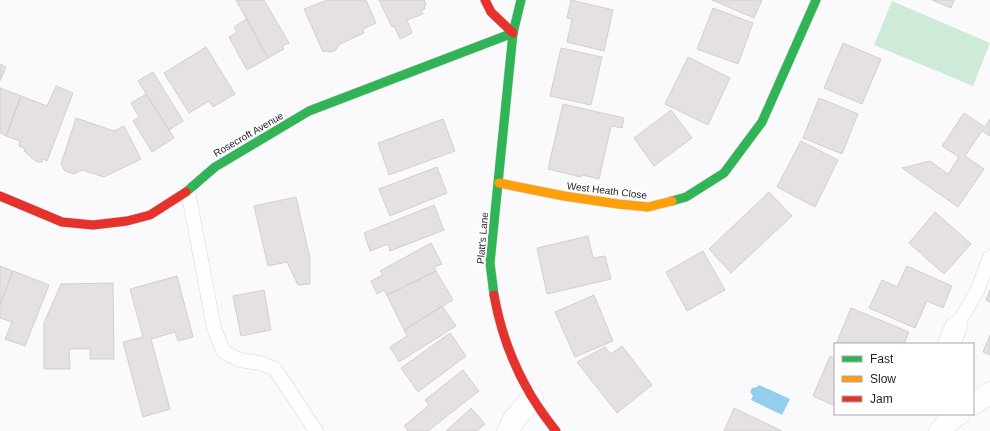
<svg xmlns="http://www.w3.org/2000/svg" width="990" height="431" viewBox="0 0 990 431" font-family="Helvetica,sans-serif">
  <rect width="100%" height="100%" fill="#fafafc"/>
  <path fill="#cdebd8" d="M892,1l98,42 -17,43 -99,-41z"/>
  <path fill="#94ceed" d="M759,385l31,14 -8,16 -31,-15 2,-4 -3,-4 2,-4 5,-1z"/>
  <path fill="#e5e1e3" stroke="#d2cfd1" d="M236,0h28l25,43 -7,3 2,3 -16,9z
    M327,0h39l10,23 -13,6 1,4 -24,11 -4,6 -6,2 -4,-1 -3,1 -19,-43z
    M379,0h45l2,5 -2,2 1,2 -4,1 2,4 -16,6 5,13 -12,6 -6,-13 -2,1z
    M571,0l42,10 -9,41 -37,-9 5,-23 -5,-1z
    M712,0h50l-8,18z
    M932,0h22l-3,8z
    M713,8l40,15 -15,41 -41,-15z
    M247,19l21,39 -21,12 -18,-33 8,-5 -3,-5z
    M843,43l38,16 -19,45 -38,-16z
    M206,47l29,47 -22,13 -4,-6 -20,12 -25,-40z
    M561,48l41,9 -11,48 -41,-9z
    M688,57l42,21 -22,47 -43,-21z
    M0,64l6,3 -6,14z
    M153,72l30,49 -14,9 -31,-49z
    M56,86l17,7 -26,68 -4,-2 -1,3h-5l-12,-10 -1,-4 -5,-2 1,-5 -14,-5 15,-40 26,10z
    M0,88l21,8 -15,40 -6,-3z
    M146,94l28,44 -22,14 -19,-31 6,-4 -8,-14z
    M819,98l39,16 -16,40 -39,-16z
    M563,104l61,14 -2,10 -11,-2 -12,53 -17,-4 -1,2 -33,-8z
    M671,110l21,28 -38,28 -20,-28z
    M964,113l21,14 5,-8v17l-8,-5 -17,25 19,13 -26,38 -56,-39 28,-7 18,13 11,-17 -17,-11z
    M76,118l38,13 10,-5 17,33 -37,18 -22,-7 -8,4 -9,-3 -4,-7z
    M443,119l12,32 -66,24 -11,-32z
    M801,141l37,19 -23,47 -38,-20z
    M437,167l10,26 -57,23 -11,-27z
    M769,192l23,24 -61,57 -22,-24z
    M296,197l14,61v26l-12,1 -11,-23 -19,4 -14,-60z
    M434,205l10,25 -54,21 -2,-7 -18,7 -6,-18z
    M935,212l36,32 -27,30 -35,-31z
    M588,236l5,22 12,-2 6,23 -64,15 -10,-46z
    M431,243l11,21 -8,3 2,4 -49,24 -3,-5 -7,4 -6,-13 12,-6 -3,-4z
    M703,251l22,39 -38,21 -21,-39z
    M0,266l13,5 -13,34z
    M907,266l45,20 -9,22 -16,-7 -12,27 -46,-20 13,-28 15,7z
    M13,271l36,14 -24,61 -20,-7 7,-17 -12,-4v-13z
    M436,271l17,29 -49,30 -17,-35z
    M177,276l16,61 -15,4 -3,-9 -24,7 19,70 -27,8 -20,-75 20,-5 -13,-48z
    M113,283l1,76h-24v-10h-21l1,20h-26v-46l17,-39z
    M264,290l7,40 -30,6 -8,-40z
    M990,290v12l-4,-2z
    M594,295l19,46 -38,16 -20,-45z
    M442,306l14,20 -57,36 -9,-15 17,-11 -3,-6z
    M851,308l58,24 -5,12h-68z
    M450,333l16,23 -48,36 -17,-24z
    M990,335v20l-7,-3z
    M622,346l30,39 -35,28 -40,-51 28,-15 6,7z
    M830,356l5,3v47l-22,-10z
    M463,370l16,21 -51,40h-20l-4,-5 25,-21 -4,-5z
    M471,408l14,16 -8,7h-31z
    M734,408l48,23h-58z"/>
  <g fill="none" stroke-linecap="round" stroke-linejoin="round">
    <defs>
      <path id="lane" d="M188,191l26,137 9,23 16,9 21,3 15,6 41,62
        M956,327l21,-36 13,-34"/>
      <path id="street" d="M949,344l7,-17
        M973,404l17,-11
        M508,431l5,-10 19,-23
        M940,431l11,-12 8,-5"/>
      <path id="fast" d="M186,192l29,-25 94,-56 204,-78
        M672,201l14,-4 38,-24 38,-51 54,-122
        M494,295l-4,-32 23,-230 8,-33"/>
      <path id="slow" d="M499,183l65,13 54,8 30,3 24,-6"/>
      <path id="jam" d="M485,0l6,12 22,21
        M0,196l62,26 31,3 34,-4 23,-6 36,-23
        M494,295c9,50 30,97 62,136"/>
    </defs>
    <use href="#lane" stroke="#d7d7db" stroke-width="15"/>
    <use href="#street" stroke="#d7d7db" stroke-width="23"/>
    <use href="#fast" stroke="#d7d7db" stroke-width="10"/>
    <use href="#slow" stroke="#d7d7db" stroke-width="10"/>
    <use href="#jam" stroke="#d7d7db" stroke-width="10"/>
    <use href="#lane" stroke="#fefeff" stroke-width="14"/>
    <use href="#street" stroke="#fefeff" stroke-width="22"/>
    <use href="#fast" stroke="#30b455" stroke-width="9"/>
    <use href="#slow" stroke="#ff9f0a" stroke-width="9"/>
    <use href="#jam" stroke="#e5322d" stroke-width="9"/>
  </g>
  <g text-anchor="middle" stroke-width="4" stroke-linejoin="round" paint-order="stroke">
    <g font-size="10" fill="#26252c" stroke="#fff">
      <text transform="translate(248 134) rotate(-30)" y="4">Rosecroft Avenue</text>
      <text transform="translate(607 190) rotate(7)" y="4">West Heath Close</text>
      <text transform="translate(482 238) rotate(-85)" y="4">Platt's Lane</text>
    </g>
  </g>
  <rect x="834" y="343" width="140" height="72" fill="#ffffff" stroke="#a8a8ab"/>
  <rect x="842" y="356" width="20" height="6" fill="#30b455" stroke="#a8a8ab"/>
  <text x="870" y="363" font-size="12" fill="#26252c">Fast</text>
  <rect x="842" y="376" width="20" height="6" fill="#ff9f0a" stroke="#a8a8ab"/>
  <text x="870" y="383" font-size="12" fill="#26252c">Slow</text>
  <rect x="842" y="396" width="20" height="6" fill="#e5322d" stroke="#a8a8ab"/>
  <text x="870" y="403" font-size="12" fill="#26252c">Jam</text>
</svg>
